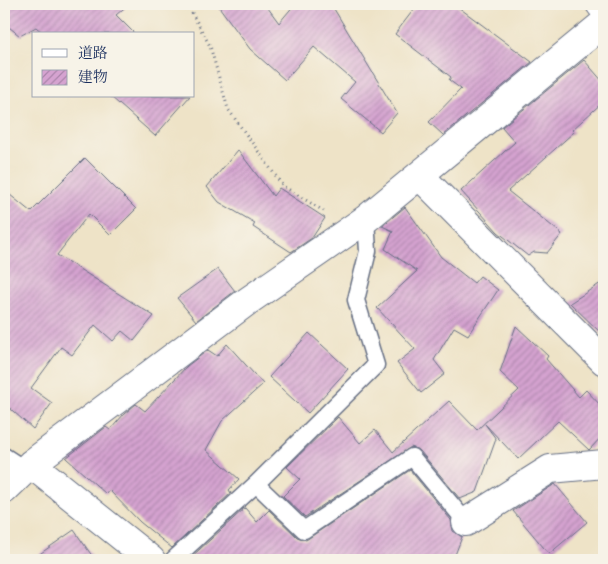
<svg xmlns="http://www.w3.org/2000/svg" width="608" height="564" viewBox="0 0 608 564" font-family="'IM FELL Great Primer','Noto Serif JP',serif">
  <defs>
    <pattern id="building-hatch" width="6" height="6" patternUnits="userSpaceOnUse" patternTransform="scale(1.25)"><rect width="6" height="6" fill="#d5a3d0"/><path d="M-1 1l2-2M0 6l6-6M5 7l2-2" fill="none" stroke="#ac85ac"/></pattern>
  </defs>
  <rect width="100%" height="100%" fill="#f7f3e8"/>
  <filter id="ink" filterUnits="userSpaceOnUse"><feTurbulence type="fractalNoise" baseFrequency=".02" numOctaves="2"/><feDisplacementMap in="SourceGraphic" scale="10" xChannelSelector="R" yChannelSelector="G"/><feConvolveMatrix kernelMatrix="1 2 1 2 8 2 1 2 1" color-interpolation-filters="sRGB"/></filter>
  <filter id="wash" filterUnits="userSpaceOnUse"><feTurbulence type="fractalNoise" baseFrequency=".0096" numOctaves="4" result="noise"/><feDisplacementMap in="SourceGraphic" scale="20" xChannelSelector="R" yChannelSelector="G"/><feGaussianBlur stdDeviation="1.12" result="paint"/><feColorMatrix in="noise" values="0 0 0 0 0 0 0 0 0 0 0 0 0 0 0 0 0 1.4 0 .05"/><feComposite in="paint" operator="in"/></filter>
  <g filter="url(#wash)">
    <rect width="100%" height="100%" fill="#eee3c7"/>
    <g id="blocks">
      <path fill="url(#building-hatch)" d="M4,4h125l-13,11 19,19h-91l-8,-7 -16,9 -16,-13z
        M217,4h48l14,19 16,-19h36l66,109 -16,19 -40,-33 14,-17 -41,-35 -29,33 -35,-31z
        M418,4h36l78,58 -89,73 -14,-13 32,-33 -12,-9 2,-3 -56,-43z
        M584,60l20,23v18l-32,29 2,2 -66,59 54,43 -15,19 -13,-1 -6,4 -30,-24 -37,-41 54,-49 -13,-15z
        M110,96h80l-35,40z
        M238,150l35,46 6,-8 46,30 -13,20 -21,14 -38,-25 2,-4 -36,-21 -12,-15z
        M85,158l51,51 -26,26 -21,-21 -32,41 97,61 -20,25 -12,-10 -9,10 -18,-16 -23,30 -11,-8 -30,41 21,15 -19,26 -29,-26v-213l27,22z
        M405,207l36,50 33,26 6,-7 18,14 -30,45 -14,-8 -20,33 11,14 -24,19 -24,-30 18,-14 -38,-41 40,-37 -32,-22 8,-18 -11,-5z
        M218,269l17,22 -39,30 -19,-23z
        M604,281v55l-34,-33z
        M516,326l32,30 -2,3 33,38 7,-7 18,19v25l-15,16 -31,-29 -40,38 -33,-35 11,15 -19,53 -17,7 -40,-48 -9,-4 -106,70 -22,-21 17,-17 -13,-12 51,-50 22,26 15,-13 18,22 56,-51 28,29 42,-40 -19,-18z
        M309,333l39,36 -40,44 -39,-36z
        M227,344l36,40 -41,37 -16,29 33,29 -10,11 2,3 -59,55 -32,-26 -31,-32 -3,4 -40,-36 40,-31 4,3 14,-16 12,-10 9,7 42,-45 21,-16 9,6z
        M410,470l41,50 2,11 9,6 -9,23h-265l57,-52 12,14 12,-12 28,27 9,3z
        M555,484l32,38 -38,32 -36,-43z
        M74,530l21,30h-64z"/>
    </g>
  </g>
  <g filter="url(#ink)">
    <use href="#blocks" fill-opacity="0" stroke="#656e83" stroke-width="1"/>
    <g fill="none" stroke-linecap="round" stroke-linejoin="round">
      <defs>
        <path id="lane" d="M4,456l20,13
          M256,484l48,46 108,-73 54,65
          M173,560l83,-76 120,-119 -20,-65 12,-49 -2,-32"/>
        <path id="street" d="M420,176l184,185
          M31,464l120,96
          M4,490l27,-26 214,-161 121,-84 238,-196
          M466,522l84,-53 54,-5"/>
        <path id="highway" d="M600,4l4,5"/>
      </defs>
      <use href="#lane" stroke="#656e83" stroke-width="19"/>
      <use href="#street" stroke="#656e83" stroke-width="30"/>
      <use href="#highway" stroke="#656e83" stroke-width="30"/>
      <path stroke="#656e83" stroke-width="3" stroke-dasharray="1 4" stroke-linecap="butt" d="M187,4l23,42 18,63 55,77 44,27"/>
      <use href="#lane" stroke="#fff" stroke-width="16"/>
      <use href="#street" stroke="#fff" stroke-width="28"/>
      <use href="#highway" stroke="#fff" stroke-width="28"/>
    </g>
  </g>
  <rect width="608" height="564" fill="none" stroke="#f7f3e8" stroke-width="20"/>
  <rect x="32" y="32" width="162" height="65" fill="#f7f3e8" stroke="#9fa5b1"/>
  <rect x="42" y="49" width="25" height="8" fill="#ffffff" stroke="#9fa5b1"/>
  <text x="78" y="58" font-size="15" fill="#1b2f5e">道路</text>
  <rect x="42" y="70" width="25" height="15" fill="url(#building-hatch)" stroke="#9fa5b1"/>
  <text x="78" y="82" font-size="15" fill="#1b2f5e">建物</text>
</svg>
